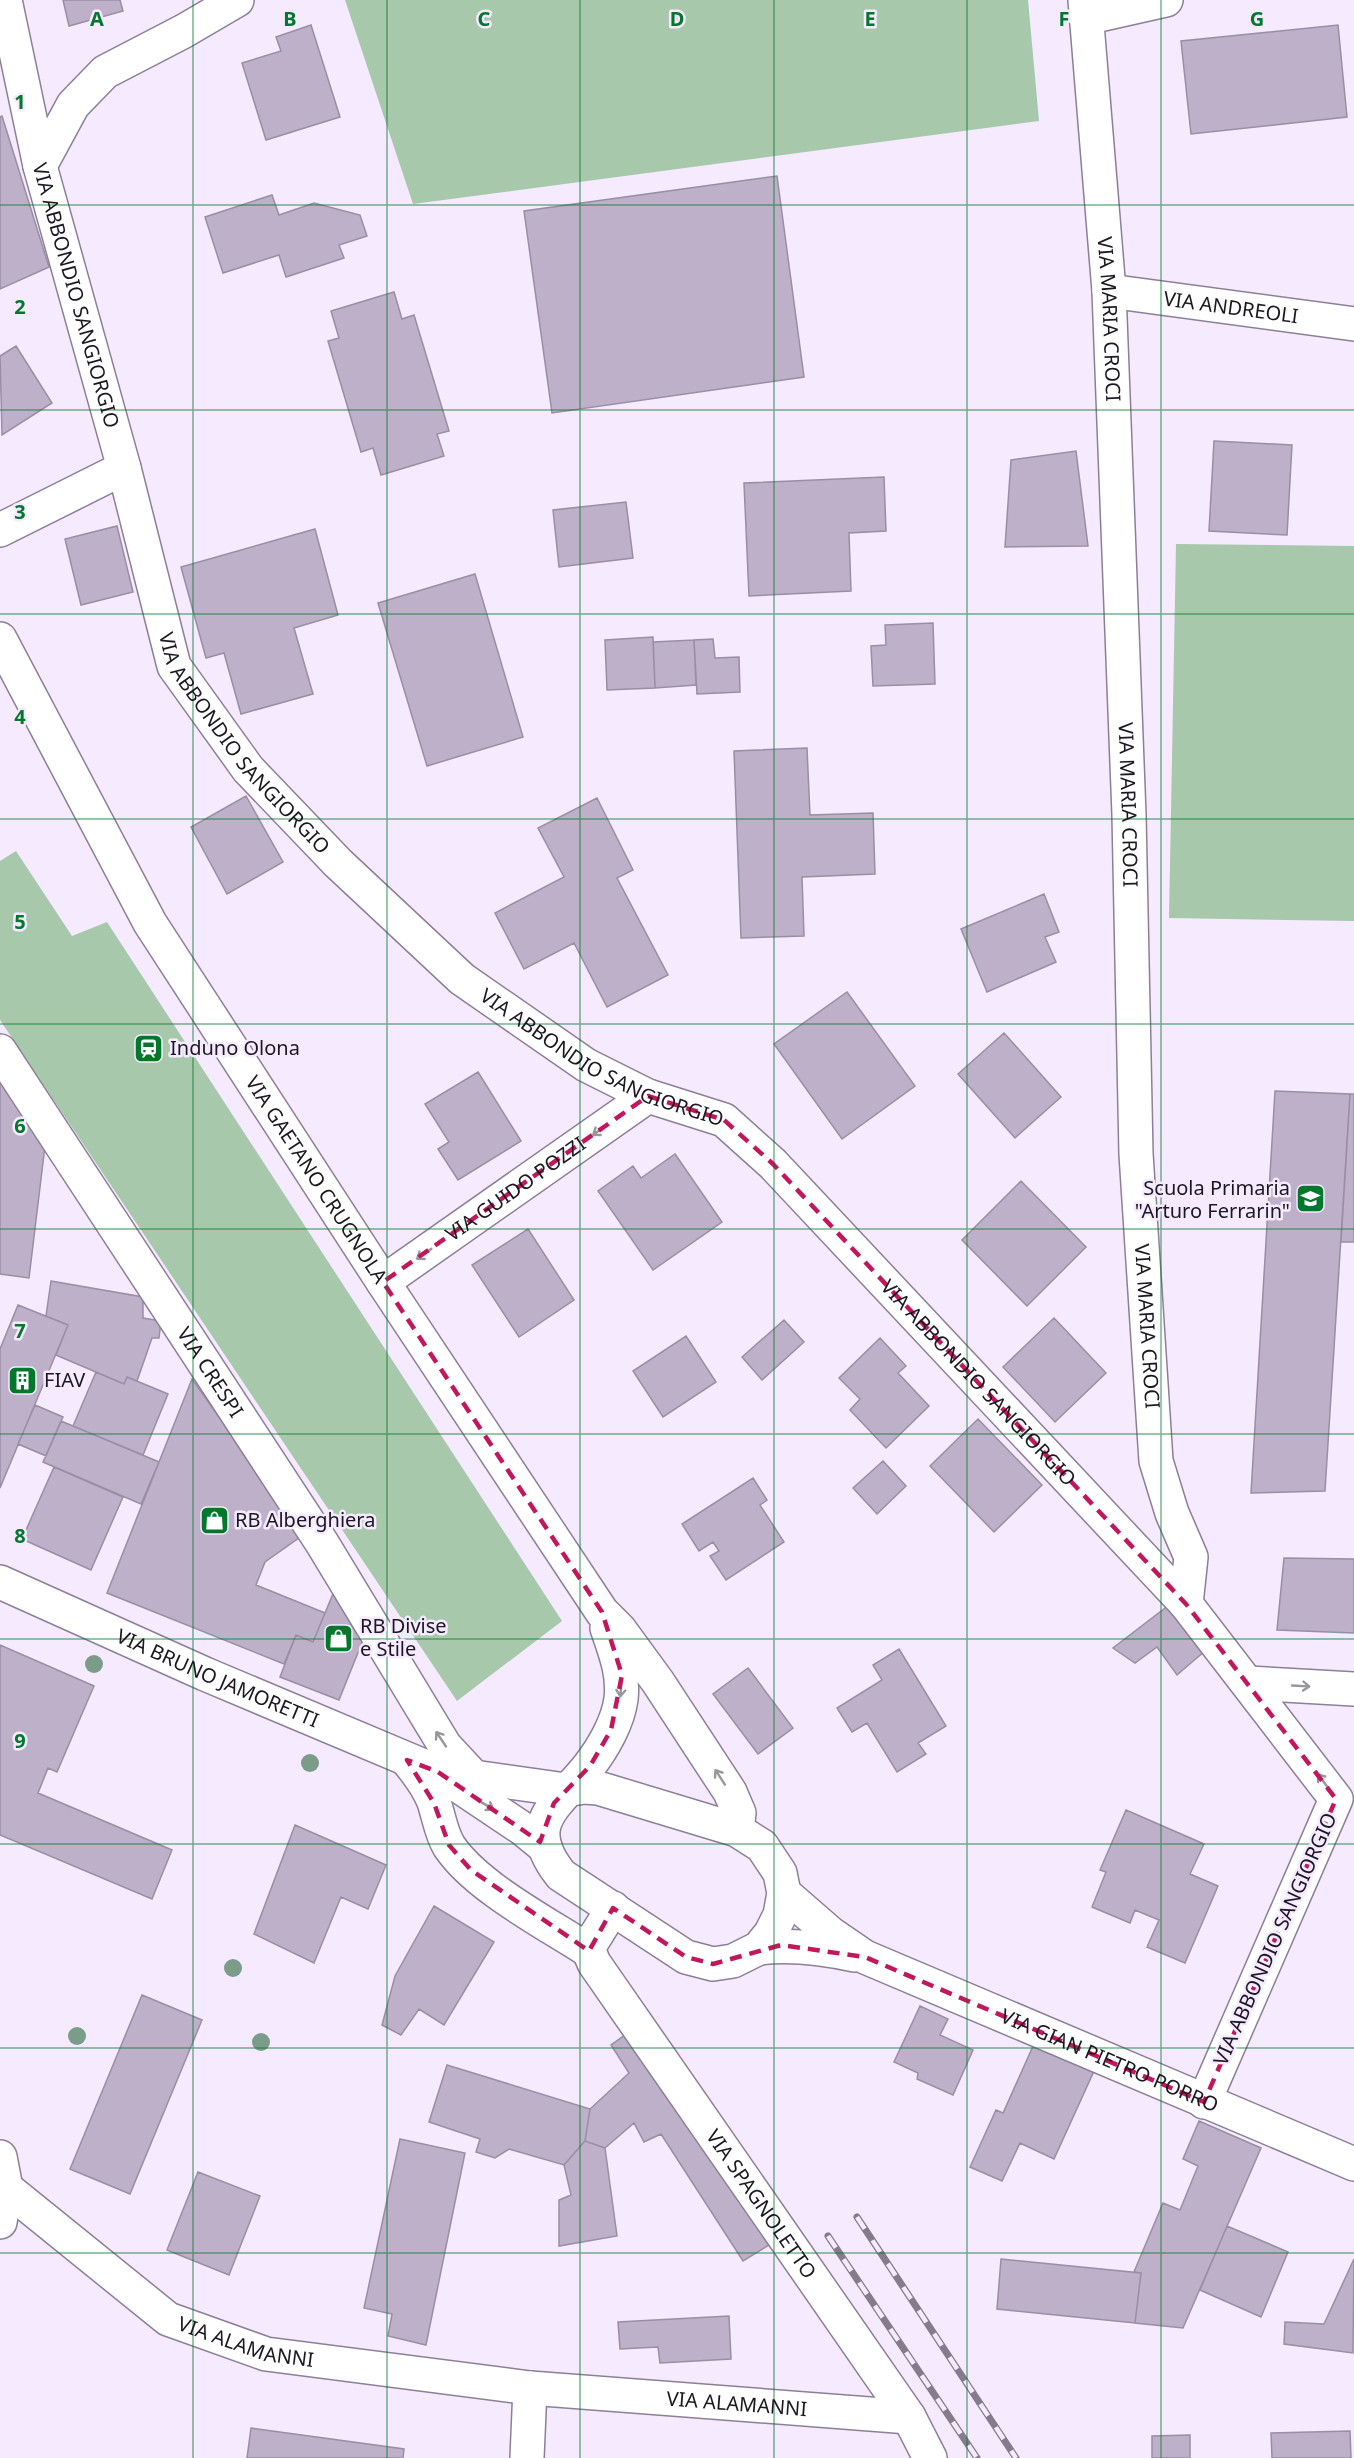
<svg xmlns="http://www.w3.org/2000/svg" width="1354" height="2458" viewBox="0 0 1354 2458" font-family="'Noto Sans',sans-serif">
  <rect width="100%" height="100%" fill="#f5eaff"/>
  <path fill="#a8c8ab" d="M345,0h683l11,121 -626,83z
    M1176,544l178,2v375l-185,-3z
    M16,851l56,85 35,-14 455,699 -105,80 -457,-681v-159z"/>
  <path fill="#beb0c9" stroke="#9a8da6" stroke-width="1.5" d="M63,0h57l3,11 -54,15z
    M311,25l29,92 -74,23 -24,-77 39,-12 -5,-14z
    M1338,25l9,92 -156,17 -10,-93z
    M2,116l47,151 -49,22v-172z
    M777,176l27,201 -252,36 -28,-202z
    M272,195l7,20 35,-12 46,12 7,21 -28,9 5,13 -58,19 -7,-22 -56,18 -18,-56z
    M394,292l8,27 12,-4 35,116 -12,3 7,22 -63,19 -8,-27 -12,4 -33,-111 11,-3 -8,-27z
    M16,346l36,57 -50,32 -2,-79z
    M1214,441l78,4 -5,90 -78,-4z
    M1076,451l12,95 -83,1 6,-87z
    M884,477l2,54 -37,2 2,58 -102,5 -5,-113z
    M626,502l7,56 -74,9 -6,-57z
    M117,526l16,66 -52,13 -16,-66z
    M315,529l23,86 -44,13 19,66 -72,20 -17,-61 -18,5 -25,-91z
    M475,574l48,163 -96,29 -49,-163z
    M933,623l2,61 -62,2 -2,-40 15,-1 -1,-20z
    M653,637l2,51 -48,2 -2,-50z
    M713,639l2,19 24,-1 1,35 -43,2 -3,-54z
    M694,640l2,45 -41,3 -2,-46z
    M807,748l3,67 63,-2 2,61 -73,3 2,59 -63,2 -7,-187z
    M246,796l37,66 -56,32 -36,-67z
    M597,798l36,72 -16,8 51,97 -61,32 -33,-64 -50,26 -29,-56 69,-36 -26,-49z
    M1044,894l15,38 -14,5 11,25 -69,30 -26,-63z
    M847,992l68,94 -73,53 -68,-95z
    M1004,1033l57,64 -46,41 -57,-64z
    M0,1071l45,75 -16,132 -29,-4z
    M478,1072l43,69 -63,39 -20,-31 11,-7 -24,-38z
    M1275,1091l75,3 -25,397 -74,2z
    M1350,1094h4v148h-13z
    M675,1154l47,68 -69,48 -55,-79 35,-25 8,12z
    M1021,1181l65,66 -59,59 -65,-66z
    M528,1229l46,71 -55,37 -47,-72z
    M51,1281l92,16v21l18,3 -2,17h-7l-15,43 -10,-4 -3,7 -68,-29 12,-30 -22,-9z
    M18,1305l50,20 -68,163v-139z
    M1054,1318l52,55 -51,49 -52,-55z
    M784,1320l20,22 -42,38 -20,-23z
    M686,1336l30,46 -53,35 -30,-46z
    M880,1338l26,28 -8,7 31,33 -43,42 -36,-38 10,-11 -21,-21z
    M96,1372l28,12 3,-7 41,17 -25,61 -70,-29z
    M192,1379l111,156 -38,27 -9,23 69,28 -12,29 -17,-7 -12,29 -177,-71z
    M35,1405l28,12 -17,39 -28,-12z
    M978,1419l64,66 -48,47 -64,-66z
    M61,1421l98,41 -18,42 -98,-42z
    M883,1461l23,25 -29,28 -24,-26z
    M54,1467l69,30 -32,73 -69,-31z
    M753,1478l14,22 -7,5 24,37 -58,38 -16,-24 9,-5 -6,-9 -14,9 -17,-27z
    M1284,1558l70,1v74l-77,-3z
    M337,1584l30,46 -28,70 -59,-23 16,-42 17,7z
    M1169,1605l36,46 -28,24 -20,-28 -22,16 -22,-15z
    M0,1645l94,41 -37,86 -9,-4 -10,25 134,57 -20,49 -152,-64z
    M899,1649l47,77 -28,17 8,11 -29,18 -30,-49 -15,9 -15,-24 45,-28 -9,-15z
    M748,1668l45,60 -35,26 -45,-60z
    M1126,1810l78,34 -14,30 28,12 -33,77 -38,-16 12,-27 -24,-10 -5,13 -38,-16 14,-35 -6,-2z
    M295,1825l91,40 -18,44 -27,-12 -27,66 -60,-29z
    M434,1906l60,36 -50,83 -25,-16 -18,26 -19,-10 13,-49z
    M142,1995l60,25 -72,174 -60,-25z
    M920,2006l28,13 -8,16 33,15 -20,45 -36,-16 1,-6 -24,-11z
    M636,2027l141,213 -34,21 -82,-127 -17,8 -10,-19 -29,25 -20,-7 5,-32 39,-36 -18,-28z
    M1034,2044l60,27 -40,88 -34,-16 -18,38 -32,-14 26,-57 7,3z
    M447,2065l143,44 -5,32 -21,24 -55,-16 -14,9 -19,-6 4,-13 -51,-17z
    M1199,2121l62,27 -78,180 -48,-5 6,-50 -7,-1 29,-69 17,7 18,-44 -15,-7z
    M400,2139l65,14 -39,192 -38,-9 4,-22 -28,-6z
    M585,2141l20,7 12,88 -58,10v-46l12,-5 -7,-30z
    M198,2172l62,24 -31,79 -62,-25z
    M1227,2226l61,26 -27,65 -61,-27z
    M1001,2259l140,14 -6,50 -138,-14z
    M1354,2259l-1,94 -69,-9 1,-22 39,2z
    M729,2316l2,43 -71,4 -2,-16 -38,2 -2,-27z
    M251,2428l153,21 -1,9h-156z
    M1350,2431l1,27h-79l-1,-25z
    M1190,2435v23h-38v-22z"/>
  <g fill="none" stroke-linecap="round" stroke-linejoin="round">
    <defs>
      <g id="minor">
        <path id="s1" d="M5,0l35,166 84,302 50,198 74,103 90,94 124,116 124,86 62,31 76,24 49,44 413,440 150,195 -132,303"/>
        <path id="s2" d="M1085,0l24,291 20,524 7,339 20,307 16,52 19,44 -5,47"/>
        <path d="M1086,18l80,-18"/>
        <path d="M40,166l33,-61 32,-33 79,-41 53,-31"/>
        <path id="s3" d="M1109,291l245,33"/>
        <path d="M0,530l124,-62"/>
        <path id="s4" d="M0,639l150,284 233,359 219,330 18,18 38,52 72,110 9,21 -2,17"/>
        <path id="s5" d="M0,1051l322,492 123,203 27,29"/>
        <path id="s6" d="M383,1282l265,-186"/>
        <path id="s7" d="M0,1582l205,92 233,98 85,57 22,18"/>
        <path d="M1248,1683l106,6"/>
        <path d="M407,1760c10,12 21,26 27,42 5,15 7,31 15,44 27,41 99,78 140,105"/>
        <path d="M438,1772l128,18 18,-3 14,1 139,42 25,16 18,27 4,20 -4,22 -9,18 -12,15 -26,13 -20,3 -27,-7 -125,-82c-42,-53 -2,-70 28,-109 14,-18 29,-44 32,-67 3,-26 -6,-47 -14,-71"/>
        <path id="s8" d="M784,1893l46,40 35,24 489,207"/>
        <path id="s9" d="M613,1908l-23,37 -1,6 5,12 315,454 21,41"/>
        <path d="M759,1948c33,-4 63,0 95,7"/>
        <path d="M0,2157l6,31 -6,34"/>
        <path id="s10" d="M6,2188l162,131 98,35 264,34 379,29"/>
        <path d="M527,2458l3,-70"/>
      </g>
    </defs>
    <use href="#minor" stroke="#8c7f98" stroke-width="36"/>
    <use href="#minor" stroke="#fff" stroke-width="33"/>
    <defs>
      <path id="rail" d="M857,2217l159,241
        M828,2236l149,222"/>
    </defs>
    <use href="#rail" stroke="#847c8b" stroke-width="7"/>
    <use href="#rail" stroke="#f5eaff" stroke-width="4.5" stroke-dasharray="14" stroke-linecap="butt"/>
  </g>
  <g fill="#7b9c89">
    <circle cx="94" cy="1664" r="9"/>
    <circle cx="310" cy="1763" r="9"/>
    <circle cx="233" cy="1968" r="9"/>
    <circle cx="77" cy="2036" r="9"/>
    <circle cx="261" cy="2042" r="9"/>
  </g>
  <defs><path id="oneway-shaft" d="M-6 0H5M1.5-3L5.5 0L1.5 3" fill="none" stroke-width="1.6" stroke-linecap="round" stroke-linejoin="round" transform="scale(1.5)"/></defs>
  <g stroke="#99979b">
    <use href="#oneway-shaft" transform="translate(600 1130) rotate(145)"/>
    <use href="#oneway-shaft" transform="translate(424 1254) rotate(145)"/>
    <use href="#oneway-shaft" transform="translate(1301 1686) rotate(3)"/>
    <use href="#oneway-shaft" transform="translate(621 1688) rotate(94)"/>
    <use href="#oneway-shaft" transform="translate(441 1739) rotate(-124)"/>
    <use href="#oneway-shaft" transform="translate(720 1777) rotate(-123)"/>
    <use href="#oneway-shaft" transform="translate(1323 1781) rotate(-127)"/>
    <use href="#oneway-shaft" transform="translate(486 1805) rotate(31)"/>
  </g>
  <path fill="none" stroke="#c2185b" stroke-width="4.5" stroke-dasharray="12 8" stroke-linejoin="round" d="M648,1096l76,24 49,44 413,440 150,195 -132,303 -339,-145 -84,-12 -68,19 -27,-7 -73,-49 -24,43 -118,-81 -22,-25 -15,-42 -27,-43 31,12 102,70 14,-39 36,-37 21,-36 11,-55 -20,-63 -219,-330z"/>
  <path fill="none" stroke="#03772c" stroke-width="1.5" stroke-opacity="0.55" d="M193,0v2458M387,0v2458M580,0v2458M774,0v2458M967,0v2458M1161,0v2458M0,205h1354M0,410h1354M0,614h1354M0,819h1354M0,1024h1354M0,1229h1354M0,1434h1354M0,1639h1354M0,1844h1354M0,2048h1354M0,2253h1354"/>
  <defs>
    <symbol id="station-square" viewBox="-11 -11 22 22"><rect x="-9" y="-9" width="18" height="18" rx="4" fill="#03772c" stroke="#f5eaff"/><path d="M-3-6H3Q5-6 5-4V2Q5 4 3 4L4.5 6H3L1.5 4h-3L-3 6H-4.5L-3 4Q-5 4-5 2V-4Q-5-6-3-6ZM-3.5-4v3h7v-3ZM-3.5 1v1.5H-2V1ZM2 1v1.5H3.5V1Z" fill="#fff"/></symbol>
    <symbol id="school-square" viewBox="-11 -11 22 22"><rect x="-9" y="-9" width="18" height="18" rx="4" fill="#03772c" stroke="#f5eaff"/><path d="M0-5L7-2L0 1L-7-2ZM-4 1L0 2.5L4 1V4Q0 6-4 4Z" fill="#fff"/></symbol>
    <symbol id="building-square" viewBox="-11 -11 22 22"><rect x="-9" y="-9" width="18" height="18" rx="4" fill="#03772c" stroke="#f5eaff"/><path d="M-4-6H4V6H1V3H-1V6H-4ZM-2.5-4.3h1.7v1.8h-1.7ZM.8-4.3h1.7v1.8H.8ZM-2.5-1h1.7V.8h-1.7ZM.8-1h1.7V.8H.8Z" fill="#fff"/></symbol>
    <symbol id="shop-square" viewBox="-11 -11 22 22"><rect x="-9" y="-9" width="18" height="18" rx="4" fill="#03772c" stroke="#f5eaff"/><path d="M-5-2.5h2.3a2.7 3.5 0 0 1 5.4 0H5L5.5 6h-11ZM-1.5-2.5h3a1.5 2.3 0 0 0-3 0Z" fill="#fff"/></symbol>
  </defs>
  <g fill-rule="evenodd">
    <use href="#station-square" x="132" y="1032" width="33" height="33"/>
    <use href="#school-square" x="1294" y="1182" width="33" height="33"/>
    <use href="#building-square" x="6" y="1364" width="33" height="33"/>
    <use href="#shop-square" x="198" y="1504" width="33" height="33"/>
    <use href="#shop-square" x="322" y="1622" width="33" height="33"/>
  </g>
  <g text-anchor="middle" stroke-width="5" stroke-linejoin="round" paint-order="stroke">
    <g font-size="20" fill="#1c1720" stroke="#f5eaff">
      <text dy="7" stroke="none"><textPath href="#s1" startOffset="304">VIA ABBONDIO SANGIORGIO</textPath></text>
      <text dy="7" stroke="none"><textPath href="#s3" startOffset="123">VIA ANDREOLI</textPath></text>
      <text dy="7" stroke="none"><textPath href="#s2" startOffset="320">VIA MARIA CROCI</textPath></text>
      <text dy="7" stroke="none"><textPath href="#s1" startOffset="790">VIA ABBONDIO SANGIORGIO</textPath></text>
      <text dy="7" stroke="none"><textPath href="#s2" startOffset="806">VIA MARIA CROCI</textPath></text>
      <text dy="7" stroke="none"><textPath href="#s1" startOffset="1276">VIA ABBONDIO SANGIORGIO</textPath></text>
      <text dy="7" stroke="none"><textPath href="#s4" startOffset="627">VIA GAETANO CRUGNOLA</textPath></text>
      <text dy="7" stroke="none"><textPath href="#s6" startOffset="162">VIA GUIDO POZZI</textPath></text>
      <text dy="7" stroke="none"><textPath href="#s2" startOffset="1328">VIA MARIA CROCI</textPath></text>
      <text dy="7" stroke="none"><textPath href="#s5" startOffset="384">VIA CRESPI</textPath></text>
      <text dy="7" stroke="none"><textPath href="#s1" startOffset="1780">VIA ABBONDIO SANGIORGIO</textPath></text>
      <text dy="7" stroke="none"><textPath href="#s7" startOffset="238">VIA BRUNO JAMORETTI</textPath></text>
      <text transform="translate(1275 1939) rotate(-66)" y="7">VIA ABBONDIO SANGIORGIO</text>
      <text dy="7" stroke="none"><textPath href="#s8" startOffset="369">VIA GIAN PIETRO PORRO</textPath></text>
      <text dy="7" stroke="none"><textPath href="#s9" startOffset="356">VIA SPAGNOLETTO</textPath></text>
      <text dy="7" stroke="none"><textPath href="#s10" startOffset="290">VIA ALAMANNI</textPath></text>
      <text dy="7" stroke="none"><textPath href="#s10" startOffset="786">VIA ALAMANNI</textPath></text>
    </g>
    <g font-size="20" fill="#1c1720" stroke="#f5eaff" text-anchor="start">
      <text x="170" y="1055">Induno Olona</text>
      <text x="1290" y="1195" text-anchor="end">Scuola Primaria<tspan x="1290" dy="23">"Arturo Ferrarin"</tspan></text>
      <text x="44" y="1387">FIAV</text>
      <text x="235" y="1527">RB Alberghiera</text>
      <text x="360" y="1633">RB Divise<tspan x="360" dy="23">e Stile</tspan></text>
    </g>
  </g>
  <g font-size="20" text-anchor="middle" font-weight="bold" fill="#03772c" stroke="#f5eaff" stroke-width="5" stroke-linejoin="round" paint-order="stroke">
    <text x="97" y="26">A</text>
    <text x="290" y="26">B</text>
    <text x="484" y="26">C</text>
    <text x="677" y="26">D</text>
    <text x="870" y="26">E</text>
    <text x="1064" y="26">F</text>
    <text x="1257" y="26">G</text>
    <text x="20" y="109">1</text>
    <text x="20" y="314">2</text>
    <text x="20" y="519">3</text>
    <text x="20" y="724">4</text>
    <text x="20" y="929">5</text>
    <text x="20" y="1133">6</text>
    <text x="20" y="1338">7</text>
    <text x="20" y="1543">8</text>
    <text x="20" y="1748">9</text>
  </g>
</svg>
